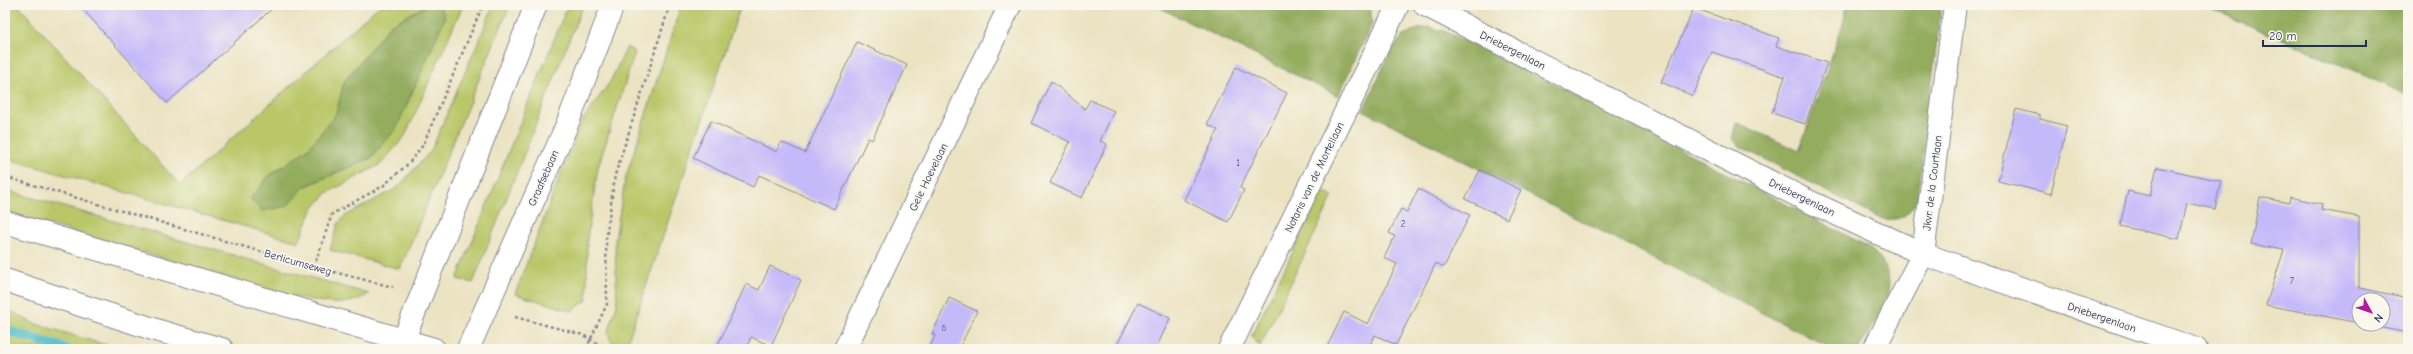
<svg xmlns="http://www.w3.org/2000/svg" width="2413" height="354" viewBox="0 0 2413 354" font-family="'Comic Neue',sans-serif">
  <rect width="100%" height="100%" fill="#fbf7ec"/>
  <filter id="ink" filterUnits="userSpaceOnUse"><feTurbulence type="fractalNoise" baseFrequency=".025" numOctaves="2"/><feDisplacementMap in="SourceGraphic" scale="8" xChannelSelector="R" yChannelSelector="G"/><feConvolveMatrix kernelMatrix="1 2 1 2 8 2 1 2 1" color-interpolation-filters="sRGB"/></filter>
  <filter id="wash" filterUnits="userSpaceOnUse"><feTurbulence type="fractalNoise" baseFrequency=".012" numOctaves="4" result="noise"/><feDisplacementMap in="SourceGraphic" scale="16" xChannelSelector="R" yChannelSelector="G"/><feGaussianBlur stdDeviation="0.9" result="paint"/><feColorMatrix in="noise" values="0 0 0 0 0 0 0 0 0 0 0 0 0 0 0 0 0 1.4 0 .05"/><feComposite in="paint" operator="in"/></filter>
  <g filter="url(#wash)">
    <rect width="100%" height="100%" fill="#ebe3c2"/>
    <path fill="#bac769" stroke="#6a7b64" d="M5,5h13l162,180 200,-180h47l-37,20 -45,57 -9,33 -28,34 -39,27 18,30 17,-19 69,-30 68,-150 -3,-2h25l-58,131 -24,28 -54,29 -15,17 -13,32 -294,-84z
      M494,5h16l-110,264 -70,-19 8,-26 7,-8 52,-28 34,-37z
      M568,5h15l-110,278 -16,-4z
      M681,5h60l-116,344h-4l-10,-8 -3,-9 9,-27 -2,-65 10,-60z
      M627,47l8,5 -37,115 -11,72v61l-15,11 -57,-17 65,-170 30,-42z
      M5,190l364,104c-26,16 -49,7 -77,2l-287,-84z
      M1323,191l10,5 -73,150 -9,-9z
      M5,308l28,15 86,26h-114z"/>
    <path fill="#93ac5d" stroke="#576e5e" d="M427,5l14,2 4,11 -49,111 -24,28 -68,30 -17,19 -25,5 -12,-12 19,-23 39,-27 28,-35 8,-32 46,-57z
      M1154,5h216l2,18 -34,73z
      M1847,5h94l-23,192c-8,18 -19,26 -39,21l-140,-72 -7,-7 4,-17 63,29 45,-131z
      M2202,5h206v89z
      M1429,27l15,4 110,53 313,162c43,35 13,65 -8,103h-26l-470,-239c10,-19 26,-61 40,-74 7,-6 17,-7 26,-9z"/>
    <g fill="none" stroke-linecap="round" stroke-linejoin="round">
      <path stroke="#4fbcc9" stroke-width="10" d="M5,330l62,19"/>
    </g>
    <g id="blocks">
      <path fill="#c4b9f9" d="M79,5h197l-109,98z
        M1694,8l85,30 -3,8 51,17 -22,61 -33,-11 13,-36 -73,-25 -19,44 -32,-14z
        M857,42l50,23 -35,75 -4,-2 -34,71 -75,-34 -6,12 -60,-29 18,-37 66,31 4,-10 24,11z
        M1236,67l51,26 -47,95 4,2 -16,32 -44,-22 34,-70 -11,-6z
        M1051,81l34,28 5,-9 24,11 -14,30 7,3 -25,54 -32,-15 20,-41 -39,-19z
        M2016,109l24,6v4l27,7 -16,68 -53,-13z
        M2157,167l64,14 -6,28 -28,-6 -8,36 -59,-13 8,-35 22,5z
        M1480,170l41,20 -14,29 -42,-20z
        M1418,189l52,26 -26,52 -8,-4 -40,82 -21,-10 -7,14h-42l18,-37 24,12 29,-60 -13,-6 11,-22 -6,-3 12,-24 6,3z
        M2260,197l29,6 1,-6 32,7 -1,6 38,7v71l49,10v35l-46,-9h21v-24h-24v23l-93,-18 18,-55 -33,-6z
        M770,266l31,14 -30,66 -20,-9 -5,12h-30l30,-65 13,6z
        M949,298l28,13 -18,38h-30l6,-14 -3,-1z
        M1138,303l32,15 -14,31h-41z"/>
    </g>
  </g>
  <g filter="url(#ink)">
    <use href="#blocks" fill-opacity="0" stroke="#838990" stroke-width="1"/>
    <g fill="none" stroke-linecap="round" stroke-linejoin="round">
      <defs>
        <path id="street" d="M1425,5l381,195 117,54 273,95
          M845,349l165,-344
          M1229,349l169,-344
          M1874,349l49,-95 32,-249"/>
        <path id="secondary" d="M5,222l429,127
          M5,280l154,51 63,18
          M400,349l136,-344
          M468,349l98,-222 47,-122"/>
      </defs>
      <use href="#street" stroke="#838990" stroke-width="24"/>
      <use href="#secondary" stroke="#838990" stroke-width="24"/>
      <path stroke="#838990" stroke-width="2.5" stroke-dasharray="3 3" stroke-linecap="butt" d="M5,177l309,90 79,20
        M314,267l18,-53 51,-28 26,-23 14,-18 60,-140
        M515,317l68,18 24,14
        M586,349l21,-45 -1,-65 9,-64 55,-170"/>
      <use href="#street" stroke="#fff" stroke-width="22"/>
      <use href="#secondary" stroke="#fff" stroke-width="22"/>
    </g>
  </g>
  <g text-anchor="middle" stroke-width="3.5" stroke-linejoin="round" paint-order="stroke">
    <g font-size="9" fill="#455285">
      <text x="1238" y="166">1</text>
      <text x="1403" y="227">2</text>
      <text x="2292" y="284">7</text>
      <text x="944" y="331">6</text>
    </g>
    <g font-size="11" fill="#1b2f5e" stroke="#fbf7ec">
      <text transform="translate(1513 50) rotate(27)" y="4">Driebergenlaan</text>
      <text transform="translate(928 177) rotate(-64)" y="4">Gele Hoevelaan</text>
      <text transform="translate(1314 177) rotate(-64)" y="4">Notaris van de Mortellaan</text>
      <text transform="translate(543 178) rotate(-66)" y="4">Graafsebaan</text>
      <text transform="translate(1932 183) rotate(-83)" y="4">Jkvr. de la Courtlaan</text>
      <text transform="translate(1802 197) rotate(26)" y="4">Driebergenlaan</text>
      <text transform="translate(298 262) rotate(16)" y="4">Berlicumseweg</text>
      <text transform="translate(2102 317) rotate(19)" y="4">Driebergenlaan</text>
    </g>
  </g>
  <rect width="2413" height="354" fill="none" stroke="#fbf7ec" stroke-width="20"/>
  <g transform="translate(2371 312) rotate(130)"><circle r="19" fill="#fbf7ec" stroke="#a1a7b3"/>
  <path d="M0-3L7 15L0 10L-7 15Z" fill="#b5179e"/>
  <text y="-6" font-size="11" font-weight="bold" text-anchor="middle" fill="#1b2f5e">N</text>
  </g>
  <path d="M2263 40v6h103v-6" fill="none" stroke="#1b2f5e" stroke-width="2"/>
  <text x="2269" y="40" font-size="12" fill="#1b2f5e" stroke="#fbf7ec" stroke-width="3" paint-order="stroke">20 m</text>
</svg>
